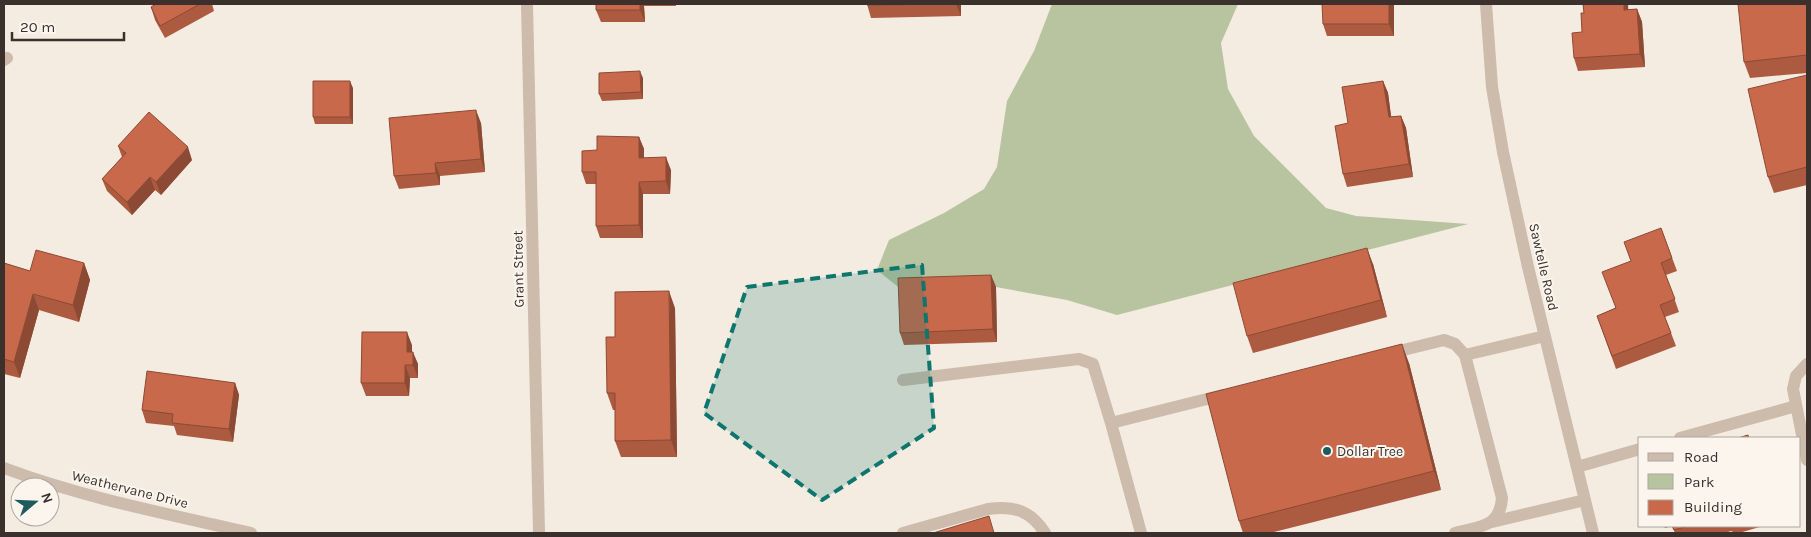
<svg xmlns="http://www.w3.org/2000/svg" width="1811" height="537" viewBox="0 0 1811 537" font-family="Karla,sans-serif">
  <rect width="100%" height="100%" fill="#f4ebe1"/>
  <path fill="#b8c4a0" d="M1052,4h186l-17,39 7,46 26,47 72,72 30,8 112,8 -351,91 -50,-15 -71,-13 -94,3 -25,-20 12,-30 55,-27 40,-24 13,-22 10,-66 27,-50z"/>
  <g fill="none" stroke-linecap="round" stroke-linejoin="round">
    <path stroke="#cdbbac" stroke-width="12" d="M527,4l12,529
      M1486,4l6,83 11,65 25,115 65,266
      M4,60l3,-2
      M1387,354l57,-14 11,4 10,11 37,143c-2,30 -23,28 -47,35
      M1465,355l80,-19
      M1807,364l-11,12 -3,13 14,71
      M903,380l176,-21 14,5 18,59 30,110
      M1111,423l112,-28
      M1680,438l116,-32
      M1577,467l63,-18
      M4,468c80,30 164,46 247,65
      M1492,522l93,-22
      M903,533l85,-24c26,-4 43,2 57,24"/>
  </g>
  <path fill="#ac5a40" d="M154,4h58l2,7 -49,27 -10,-18 -4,-13 4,-2z
    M596,4h80v2h-32l1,16h-44l-5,-12z
    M867,4h94v12l-90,2z
    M1394,4v32h-67l-4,-12z
    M1583,4h45v6l9,-1 5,13 3,45 -67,4 -4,-13 8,-26 2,-19z
    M1807,4v69l-57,5 -6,-16z
    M1807,75v110l-33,8 -6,-16z
    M643,78v21l-41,2 -3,-7z
    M1383,81l5,12 3,24 10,-1 5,12 7,49 -66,10 -4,-13 5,-51z
    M353,88v36h-38l-2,-7z
    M481,123l4,49 -45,4v9l-41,4 -5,-13z
    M639,137l5,12v9l27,12 -1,24h-27v44h-43l-4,-12v-42h-10l-4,-12z
    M118,146l74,14 -31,35 -6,-5 -23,25 -25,-24 -5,-12 20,-22z
    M1661,228l16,43 -11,4 13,37 -14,5 11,29 -60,23 -19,-53 18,-8 16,-47z
    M4,263l26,8 54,-8 6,17 -11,42 -40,-12 -19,68 -16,-4z
    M1373,264l14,53 -134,36 -6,-17z
    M991,275l5,12 1,55 -93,3 -4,-12z
    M675,308l2,149h-56l-6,-16v-31h-2l-6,-17 8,-56z
    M412,345v7l6,12v14h-8l-1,18h-43l-5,-13z
    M1409,363l32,127 -171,43h-27l-4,-12z
    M235,383l4,12 -6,47 -56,-7 -3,-9 -28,-3 -4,-13z
    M1664,526h8l-7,2z
    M1672,526h91l-24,7h-6l-1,-2 -9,2h-48z"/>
  <path fill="#8c4a34" d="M640,4h4v2l1,16 -5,-12z
    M956,4h5v12z
    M1389,4h5v32l-5,-12z
    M1624,4h4l1,19 -5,-13z
    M1637,9l5,13 3,45 -5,-13z
    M640,71l3,7v21l-2,-7z
    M350,81l3,7v36l-3,-7z
    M1383,81l5,12 5,37 -4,-13z
    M476,110l5,13 4,49 -4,-13z
    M1401,116l5,12 7,49 -4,-13z
    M639,137l5,12v21l-5,-12z
    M188,147l4,13 -31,35 -5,-13z
    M666,157l5,13 -1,24 -4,-13z
    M435,163l5,13v9l-4,-12z
    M150,177l5,13 -23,25 -5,-13z
    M639,182l4,12v44l-4,-13z
    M1367,248l6,16 14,53 -6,-17z
    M84,263l6,17 -11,42 -6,-17z
    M991,275l5,12 1,55 -4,-13z
    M669,291l6,17 2,149 -6,-17z
    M33,294l6,16 -19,68 -6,-16z
    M407,332l5,13v20l-5,-13z
    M1402,344l7,19 32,127 -7,-19z
    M413,352l5,12v14l-5,-13z
    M405,365l5,13 -1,18 -4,-13z
    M235,383l4,12 -6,47 -4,-13z"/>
  <path fill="#c8694b" stroke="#8c4a34" d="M156,4h44l-40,22 -9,-19z
    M596,4h44v6h-44z
    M867,4h89l-89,1z
    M1322,4h67v20h-66z
    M1583,4h41v6l13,-1 3,45 -66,4 -2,-25 10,-1 -1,-19h3z
    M1738,4h69v51l-63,7z
    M640,71l1,21 -42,2v-21z
    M1807,75v92l-39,10 -20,-88z
    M313,81h37v36h-37z
    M1383,81l6,36 12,-1 8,48 -66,10 -8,-48 13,-3 -6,-36z
    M476,110l5,49 -46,4 1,10 -42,3 -5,-58z
    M149,112l39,35 -32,35 -6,-5 -23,25 -25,-23 24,-26 -8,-7z
    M597,136l42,1v21l27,-1v24l-27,1v43l-43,1v-54h-14v-21l15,-1z
    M1661,228l11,30 -11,5 14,36 -15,6 11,28 -59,23 -15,-40 19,-8 -14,-36 29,-11 -7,-19z
    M1367,248l14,52 -134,36 -14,-53z
    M36,250l48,13 -11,42 -40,-11 -19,68 -10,-3v-96l26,8z
    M991,275l2,54 -93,4 -2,-55z
    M669,291l2,149 -56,1v-48h-8l-1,-56h9v-45z
    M362,332h45v20h6v13h-8v18h-44z
    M1402,344l32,127 -195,50 -33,-127z
    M147,371l88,12 -6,46 -57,-6 1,-9 -31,-4z
    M1748,435l1,3h-11z
    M989,516l5,17h-61z
    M1672,526h16l-14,4z"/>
  <path fill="#0f766e" fill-opacity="0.2" stroke="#0f766e" stroke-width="4" stroke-dasharray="10 6" stroke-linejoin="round" d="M922,265l12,163 -112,72 -118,-87 43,-126z"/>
  <circle fill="#1f5a5e" stroke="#fbf5ee" stroke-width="2" cx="1327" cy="451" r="5"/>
  <g text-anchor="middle" stroke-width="4" stroke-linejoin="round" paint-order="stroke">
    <g font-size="14" fill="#3b302b" stroke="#fbf5ee">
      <text transform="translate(1544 267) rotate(77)" y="5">Sawtelle Road</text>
      <text transform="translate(518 269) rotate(-91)" y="5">Grant Street</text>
      <text transform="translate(130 489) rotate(14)" y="5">Weathervane Drive</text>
    </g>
    <g font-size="14" fill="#3b302b" stroke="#fbf5ee" text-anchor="start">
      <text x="1337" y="456">Dollar Tree</text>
    </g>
  </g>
  <rect width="1811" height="537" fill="none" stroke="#3b302b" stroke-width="10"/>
  <rect x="1638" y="437" width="162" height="90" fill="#fbf5ee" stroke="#aea6a0"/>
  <rect x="1648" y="453" width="25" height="8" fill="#cdbbac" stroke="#aea6a0"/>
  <text x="1684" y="462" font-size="15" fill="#3b302b">Road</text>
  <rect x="1648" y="474" width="25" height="15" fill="#b8c4a0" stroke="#aea6a0"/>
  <text x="1684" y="487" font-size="15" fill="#3b302b">Park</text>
  <rect x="1648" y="500" width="25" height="15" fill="#c8694b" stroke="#aea6a0"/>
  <text x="1684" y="512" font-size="15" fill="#3b302b">Building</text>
  <g transform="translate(35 502) rotate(71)"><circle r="24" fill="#fbf5ee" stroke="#aea6a0"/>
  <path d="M0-4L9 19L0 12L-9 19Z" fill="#1f5a5e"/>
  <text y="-8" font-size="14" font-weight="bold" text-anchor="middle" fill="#3b302b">N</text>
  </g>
  <path d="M12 32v8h112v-8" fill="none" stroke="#3b302b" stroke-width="2.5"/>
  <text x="20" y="32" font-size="15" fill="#3b302b" stroke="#fbf5ee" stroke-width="4" paint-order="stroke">20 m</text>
</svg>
